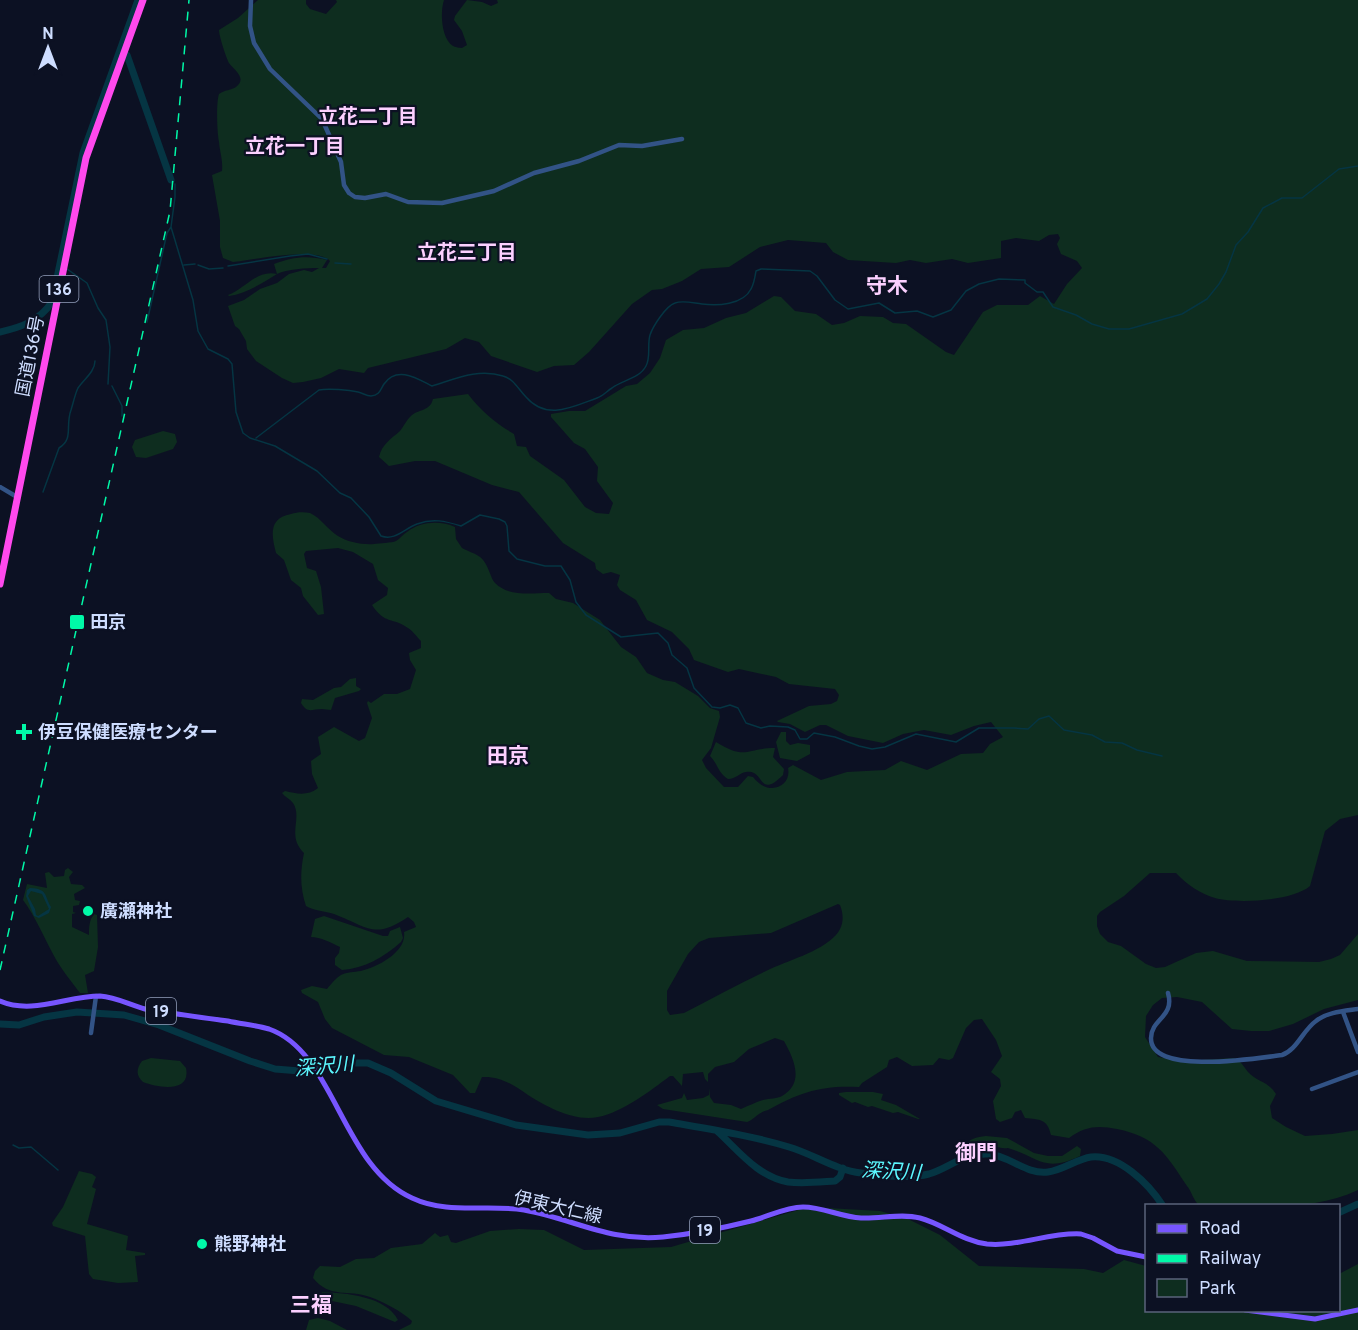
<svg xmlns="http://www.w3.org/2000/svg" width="1358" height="1330" viewBox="0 0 1358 1330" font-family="Overpass,'Noto Sans JP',sans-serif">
  <rect width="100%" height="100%" fill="#0c1123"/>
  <path fill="#0e2d1f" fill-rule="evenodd" d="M258,0h48v4l4,5 16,5 11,-12 -1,-2h108c-4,12 -3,38 9,46 1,1 8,2 9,2l5,-3 -5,-14 -8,-11 1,-4 12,-16 15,2 9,4 7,-3 -1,-3h861v815l-18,4 -15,12 -15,55c-17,15 -73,18 -95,12 -14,-4 -29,-14 -39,-25h-26l-26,23 -24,16 -3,4v10l3,8 8,8 13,4 25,18 10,4 9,-1 31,-14 17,-2 34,10 72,1 12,-3 9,-4 18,-21v66l-34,9 -31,15 -24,7h-18l-19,-2 -30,-27 -25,-5 -15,1 -9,7 -7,11 -1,21 13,20 24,4 52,-3c8,4 9,8 14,14 9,10 20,9 28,22l-6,12 2,12 14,9 19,9 27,-2 26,-4v60c-49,23 -106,15 -159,15 -6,-5 -7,-13 -12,-19 -21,-32 -31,-49 -70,-57 -19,-4 -32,-3 -48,9l-18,-3c-4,-17 -11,-15 -26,-17l-4,-8 -6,2 -3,6 -12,4 -4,-3 -3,-18 8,-15 -1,-7 -9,-7 11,-16 -6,-16 -14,-21 -8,1 -8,8 -13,30 -4,2 -10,-2 -6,7 -21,1 -15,-9 -8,3 -2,7 -25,16 -3,4c-37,-2 -59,5 -91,23 -10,2 -13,9 -21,12l-84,-13 -6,-4 25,-7 2,-5 3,7 16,-2 6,-3v-7l1,9 4,6 17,2 10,4c7,-3 15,-7 22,-9 7,-2 14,-1 19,-4 23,-13 12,-37 2,-55l-9,-3 -26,11 -15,13 -19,5 -7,7v8l-3,-3 -2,-7 -20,2 -1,12 -9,-10h-3c-20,15 -47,36 -72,41 -23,5 -51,-10 -70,-22 -14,-10 -28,-19 -46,-18l-7,16h-5l-17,-18 -44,-18 -25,-2 -52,-27 -7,-9 -7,-17 -16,-9 -1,-3 11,-4 15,3c4,-5 9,-11 14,-14 6,-3 13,-3 20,-4 17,-4 46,-19 43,-39l12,-5 -2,-5 -6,-5c-34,23 -40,10 -74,-3 -9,-3 -19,-3 -28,-8 -6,-18 -6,-34 -2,-53 -18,-17 -1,-35 -11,-50 -3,-4 -8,-6 -11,-10l3,-2c12,3 23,5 33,-3l-6,-14 -1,-13 10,-7 -3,-17 16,-10 25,14 6,-3 7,-20 -5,-15 1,-2 3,2 13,-9h13l13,-5 6,-19 -6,-10 -1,-7 12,-5v-7c-4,-4 -8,-10 -13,-13 -15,-11 -23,-3 -36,-23l15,-10 1,-7 -10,-8 -5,-16 -20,-12 -15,-4 -32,3 -2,3 3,14 9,3 5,16 3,27 -6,1 -15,-19 -2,-8 -10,-8 -7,-20 -8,-7c-5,-19 -7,-35 15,-39 6,-2 13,-2 19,-1 11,5 18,17 28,23 9,6 25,9 36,8 5,-1 18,-1 22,-3 4,-2 7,-7 11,-9 13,-10 32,-12 48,-5l1,12 6,9c13,7 21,6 27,23 2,4 3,9 6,12 14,14 36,10 54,10l7,6 17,4 27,17 21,27 15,10 11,16 16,7 12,2 23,14 12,12 9,3 1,6 -9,31 -9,12 4,8 18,19h14l10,-11 5,1c15,20 39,10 35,-9l5,-3 28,15 26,-8 38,-2 16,-9 26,9 34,-16 22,-1 7,-9 13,-7 -12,-15 -17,4 -23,9 -27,-5 -21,4 -20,9 -35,-7 -22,-11h-6l-15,7 -15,-8 -12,-2 -1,-1 32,-15 22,-2 6,-3 2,-6 -4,-6 -46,-5 -13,-7 -37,-8 -11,3 -34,-12 -5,-11 -17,-17 -25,-12 -11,-20 -16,-10 -3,-5 3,-10 -9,-3 -8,2 -7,-5 -1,-6 -32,-20 -44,-51 -27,-7 -57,-24h-20l-26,5 -10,-9c3,-13 12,-18 21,-26 4,-5 7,-12 12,-16 8,-6 18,-4 21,-16l35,-5c13,17 27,29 46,40l3,12 9,1 4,9 34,24 21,27 11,6 13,1 4,-11 -16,-22 1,-14 -13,-18 -11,-6 -23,-26v-3l18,-3h16l41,-25 11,-2 13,-11 10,-15 6,-18 17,-10 21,-2 22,-10 20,-5 28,-17 7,1 14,14 21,3 16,11 12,-2 16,-7 23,1 10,6 13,1 40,28 8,3 29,-43 14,-7h31l12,-9 14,8 13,-20 15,-16 -5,-7 -16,-7 -4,-10 3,-6 -2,-4 -9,1 -10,6 -23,-3 -15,3v17l-33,5 -16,-4 -26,4 -16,-3 -14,3 -48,-3 -15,-8 -7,-9 -38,-3 -28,7 -31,20 -28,2 -19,12 -20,8 -10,1 -20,14 -43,48 -15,13 -20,1 -17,6 -46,-16 -12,-14 -14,-4 -19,11 -78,19 -4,5 -25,-4 -18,9 -18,4 -10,1 -11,-5 -26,-17 -9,-12 -1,-8 -7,-12 -4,-3 -7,-20 16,-6 16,-11 17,-6 12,-9 15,-4 8,2 7,-4c-13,0 -32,1 -42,6 -15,9 -31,20 -48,22l-1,-1c17,-6 29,-26 49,-21l-3,-10c18,-7 33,-9 53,-4l-5,8h4l4,-7c-12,-15 -78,-1 -97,1l-10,-4 -3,-11v-26l-8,-46 10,-4c1,-11 -2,-18 -3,-29 -2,-10 -3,-39 0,-48 5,-4 13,-4 17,-7 12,-9 -3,-18 -7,-24 -3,-6 -10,-27 -10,-33l19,-12zM838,904l2,1c4,10 4,21 -4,30 -17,18 -48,25 -70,36 -28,13 -55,28 -82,42l-14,2 -3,-5v-19l21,-37 11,-12 10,-4 62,-5z
    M163,431l12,3 2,8 -4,7 -27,9 -10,-1 -4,-10 3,-7z
    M356,678v8l5,3 -2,2 -24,7 -4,12c-3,0 -6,-1 -9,-1 -11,0 -14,5 -21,-6l1,-4 11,1 21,-12 7,-1 9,-8z
    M781,732h5v9l4,4 8,-2 12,2v9l-13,7 -17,-3 -4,-16z
    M716,742c31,19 29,6 59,6l-2,9 11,12 -1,6c-25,25 -18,-6 -37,-3 -7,1 -10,7 -18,7 -10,-6 -10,-15 -18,-23z
    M68,868l5,4 -4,5 2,7 11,1 3,3 -11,6 1,6 5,1 -1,4 -6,1v6l3,1 -4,1v13l17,8c0,-7 0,-15 5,-21l3,1 1,32 -4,24 -9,4 3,18h-8c-9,-12 -20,-25 -27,-39 -9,-17 -18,-38 -30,-54l4,-16 20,4 -2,-15 4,-1 5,5 10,-1 1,-6z
    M324,916l59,20h5l2,-5 10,-4 3,11 -2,4c-18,16 -36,26 -59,28l-7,-5v-7l4,-5 1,-6c-8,-4 -20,-10 -29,-10l4,-18z
    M151,1058l29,3 6,7c5,25 -27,20 -43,14 -7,-6 -7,-13 -1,-21z
    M846,1092h27l10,2 -2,6 15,5 24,14h-2l-20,-7 -5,1 -21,-7 -4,1 -13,-5 -3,1 -13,-8v-2z
    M986,1136l21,2 27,15 14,3h14l15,-10 4,3 -1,7c-36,17 -40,2 -72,-8 -6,1 -9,-1 -15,-2 -10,-2 -20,3 -30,3v-3c7,-7 13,-9 23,-10z
    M79,1171l13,3 4,3 -4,10 4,2 -9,35 41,12 -2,14 19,3v2l-10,1 3,26 -20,1 -25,-4 -4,-5 -4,-38 -32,-10 -1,-3 11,-16z
    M809,1207l71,4 28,8 32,16 39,31 105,3 19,4 21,-13 22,6v44h192l1,-36 19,-10v66h-959l12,-6 1,-3c-11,-10 -28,-19 -42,-24 -22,-8 -40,2 -57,-19l2,-7 5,-5 20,1 16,-8 18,-1 17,-10 31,-4 13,-11 5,4 8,-2 3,7 5,1 34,-12 29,-2 25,1 40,20 87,-3z
    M322,1292c23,1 64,4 76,28l-3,2 -39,-16 -24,-5 -11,-6z
    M318,1318l12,3 17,9h-41l3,-10z"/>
  <path fill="#053543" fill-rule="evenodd" d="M30,888c18,1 14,7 21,19l-2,6 -10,5 -5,-2 -8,-20 1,-6zM31,891l11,3 7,15 -11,7 -2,-1 -1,-6 -7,-13z"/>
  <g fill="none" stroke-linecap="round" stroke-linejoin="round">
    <path stroke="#053543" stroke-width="1.5" d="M175,184v13l-4,30 22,73 5,31 10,18 20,10 4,5 4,48 7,21 7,5 25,8 42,25 23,22 11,5 18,19 12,19c14,5 23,-7 36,-12 16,-6 28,-3 44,2l19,-11 19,4 6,3 2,4 2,25 8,8 28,7h16l9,14 6,22 10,13 35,22 37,-4 10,10 4,12 15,13 7,20 18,19 8,1 10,-3 8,3 8,15 15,5 9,-2 18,1 7,3 5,9h7l7,-6 21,4 24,9 13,3 13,-2 31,-13 40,8 23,-14h35l14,1 11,-10 10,-3 15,14 28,5 13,7 17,1 15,7 25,6
      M335,263l16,1
      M184,265l11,-1
      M198,265l11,4 14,-1
      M228,266l62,-10 18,-2 19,5
      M67,269l20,14 11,25 8,12 4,27 -2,37
      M147,322l20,-89 4,-6
      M112,386l10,20v10
      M256,438l63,-48c9,-2 30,0 39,2 5,1 8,4 13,4 9,-1 9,-6 13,-12 13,-19 34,-5 48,2 23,-7 46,-18 71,-10 11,3 15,13 23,21 21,24 46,10 71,1 6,-2 10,-7 15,-10 10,-8 27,-9 34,-22 5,-9 1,-21 4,-31 3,-9 16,-29 25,-32 8,-3 18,0 27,1 15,2 41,1 49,-15 3,-5 4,-12 5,-18l5,-2 49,2 7,5 18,24 13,9 31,-6 16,10 22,-2 16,6 18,-7 15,-19 13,-7 20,-5 26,1v3l12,9h6l10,15 23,8 16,9 17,5h20l53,-15 25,-15 12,-15 7,-12 10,-27 12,-13 15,-24 19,-10h20l37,-29 19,-3
      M43,492l16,-44c15,-9 6,-22 12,-38 2,-6 4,-16 7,-22 5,-8 17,-16 17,-27
      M13,1145l6,3 12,-1 27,23"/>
    <path stroke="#053543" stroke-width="7" d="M120,50l7,5 44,125
      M0,332c22,-5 39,-11 52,-30l31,-149 55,-153
      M0,1024l19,1 25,-8 33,-5 47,3 35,10 91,36 25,8 25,2 38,-8h30l23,10 45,28 80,24 72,10 32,-2 39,-11h10c40,7 80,13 120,25 24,7 47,23 72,26 21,3 47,6 68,1 21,-6 33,-21 59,-20 21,1 38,21 60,18 15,-2 29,-13 43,-15 28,-3 58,27 72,49
      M717,1131c21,19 41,46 71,51 15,2 32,0 47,-1l5,-4 3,-9
      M1338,1213l20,-9"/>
    <path stroke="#325386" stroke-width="4.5" d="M251,0l-1,26 4,17 16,26 52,50 19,43 3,23 5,8 6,4 10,1 21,-4 22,8 34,1 52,-12 40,-18 45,-12 40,-16 23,1 40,-7
      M0,487l17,10
      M1168,993c7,24 -17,26 -17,45 -1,38 108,20 131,17 15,-5 21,-25 34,-34 11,-9 28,-10 42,-12
      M1343,1012l15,40
      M91,1033l5,-37
      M1312,1089l46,-17"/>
    <path stroke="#75f" stroke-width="5" d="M0,1001c32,14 67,-5 100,-5 16,1 30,9 45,13 28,5 55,8 83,12 13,3 28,4 41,8 66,23 72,137 143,169 36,17 74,6 112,12 50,9 85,32 139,27 29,-3 60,-9 88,-16 17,-4 34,-14 52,-14 20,0 38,10 58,11 20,1 40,-5 59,0 23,6 42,23 67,26 31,3 63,-12 94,-10l12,4 24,13 29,6
      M1245,1310l70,9 43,-9"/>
    <path stroke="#ff49ed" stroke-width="7" d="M0,584l86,-426 57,-158"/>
    <path stroke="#00f9a8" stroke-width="1.5" stroke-dasharray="9 8" stroke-linecap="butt" d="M0,970l170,-759 19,-211"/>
  </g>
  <g fill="#00f9a8" stroke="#0c1123" stroke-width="2">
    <rect x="69" y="614" width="16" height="16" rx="3"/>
    <path d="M21 723h6v6h6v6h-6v6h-6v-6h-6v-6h6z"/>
    <circle cx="88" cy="911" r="6"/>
    <circle cx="202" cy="1244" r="6"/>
  </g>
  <g text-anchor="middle" stroke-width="4.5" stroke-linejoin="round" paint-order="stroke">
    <g fill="#0c1123" stroke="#94a0bd" stroke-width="1.5">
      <rect x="39.5" y="276" width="39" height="26" rx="4.5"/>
      <rect x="146" y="998" width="30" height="26" rx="4.5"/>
      <rect x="690" y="1217" width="30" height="26" rx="4.5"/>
    </g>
    <g font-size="16" font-weight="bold" fill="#ceddff">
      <text x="59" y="295">136</text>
      <text x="161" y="1017">19</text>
      <text x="705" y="1236">19</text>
    </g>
    <g font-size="18" fill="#ceddff" stroke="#0c1123">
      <text transform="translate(30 356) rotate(-79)" y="6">国道136号</text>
      <text transform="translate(558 1207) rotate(13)" y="6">伊東大仁線</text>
    </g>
    <g font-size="18" font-weight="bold" fill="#ceddff" stroke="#0c1123" text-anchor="start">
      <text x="90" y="628">田京</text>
      <text x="38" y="738">伊豆保健医療センター</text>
      <text x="100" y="917">廣瀬神社</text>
      <text x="214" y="1250">熊野神社</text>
    </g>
    <g font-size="20" font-weight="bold" fill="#fcd0ff" stroke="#0c1123">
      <text x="368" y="123">立花二丁目</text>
      <text x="295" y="153">立花一丁目</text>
      <text x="467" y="259">立花三丁目</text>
    </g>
    <g font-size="20" font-style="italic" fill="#5cf8ff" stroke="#0c1123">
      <text transform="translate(324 1066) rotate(-5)" y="7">深沢川</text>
      <text transform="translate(891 1171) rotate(3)" y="7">深沢川</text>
    </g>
    <g font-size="21" font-weight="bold" fill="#fcd0ff" stroke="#0c1123">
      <text x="887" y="293">守木</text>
      <text x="508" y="763">田京</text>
      <text x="976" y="1160">御門</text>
      <text x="311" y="1312">三福</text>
    </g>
  </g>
  <rect x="1145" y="1204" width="195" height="108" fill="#0c1123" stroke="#5a637b" stroke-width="1.5"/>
  <rect x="1157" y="1224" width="30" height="9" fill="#7755ff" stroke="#5a637b" stroke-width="1.5"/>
  <text x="1199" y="1234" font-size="18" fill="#ceddff">Road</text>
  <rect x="1157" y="1254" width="30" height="9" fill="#00f9a8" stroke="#5a637b" stroke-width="1.5"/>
  <text x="1199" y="1264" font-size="18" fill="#ceddff">Railway</text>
  <rect x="1157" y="1279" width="30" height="18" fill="#0e2d1f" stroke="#5a637b" stroke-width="1.5"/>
  <text x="1199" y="1294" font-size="18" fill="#ceddff">Park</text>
  <g transform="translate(48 48)" stroke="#0c1123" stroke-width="4.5" paint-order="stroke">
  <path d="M0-4.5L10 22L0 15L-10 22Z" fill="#ceddff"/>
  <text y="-9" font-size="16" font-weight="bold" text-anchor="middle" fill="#ceddff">N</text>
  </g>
</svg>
